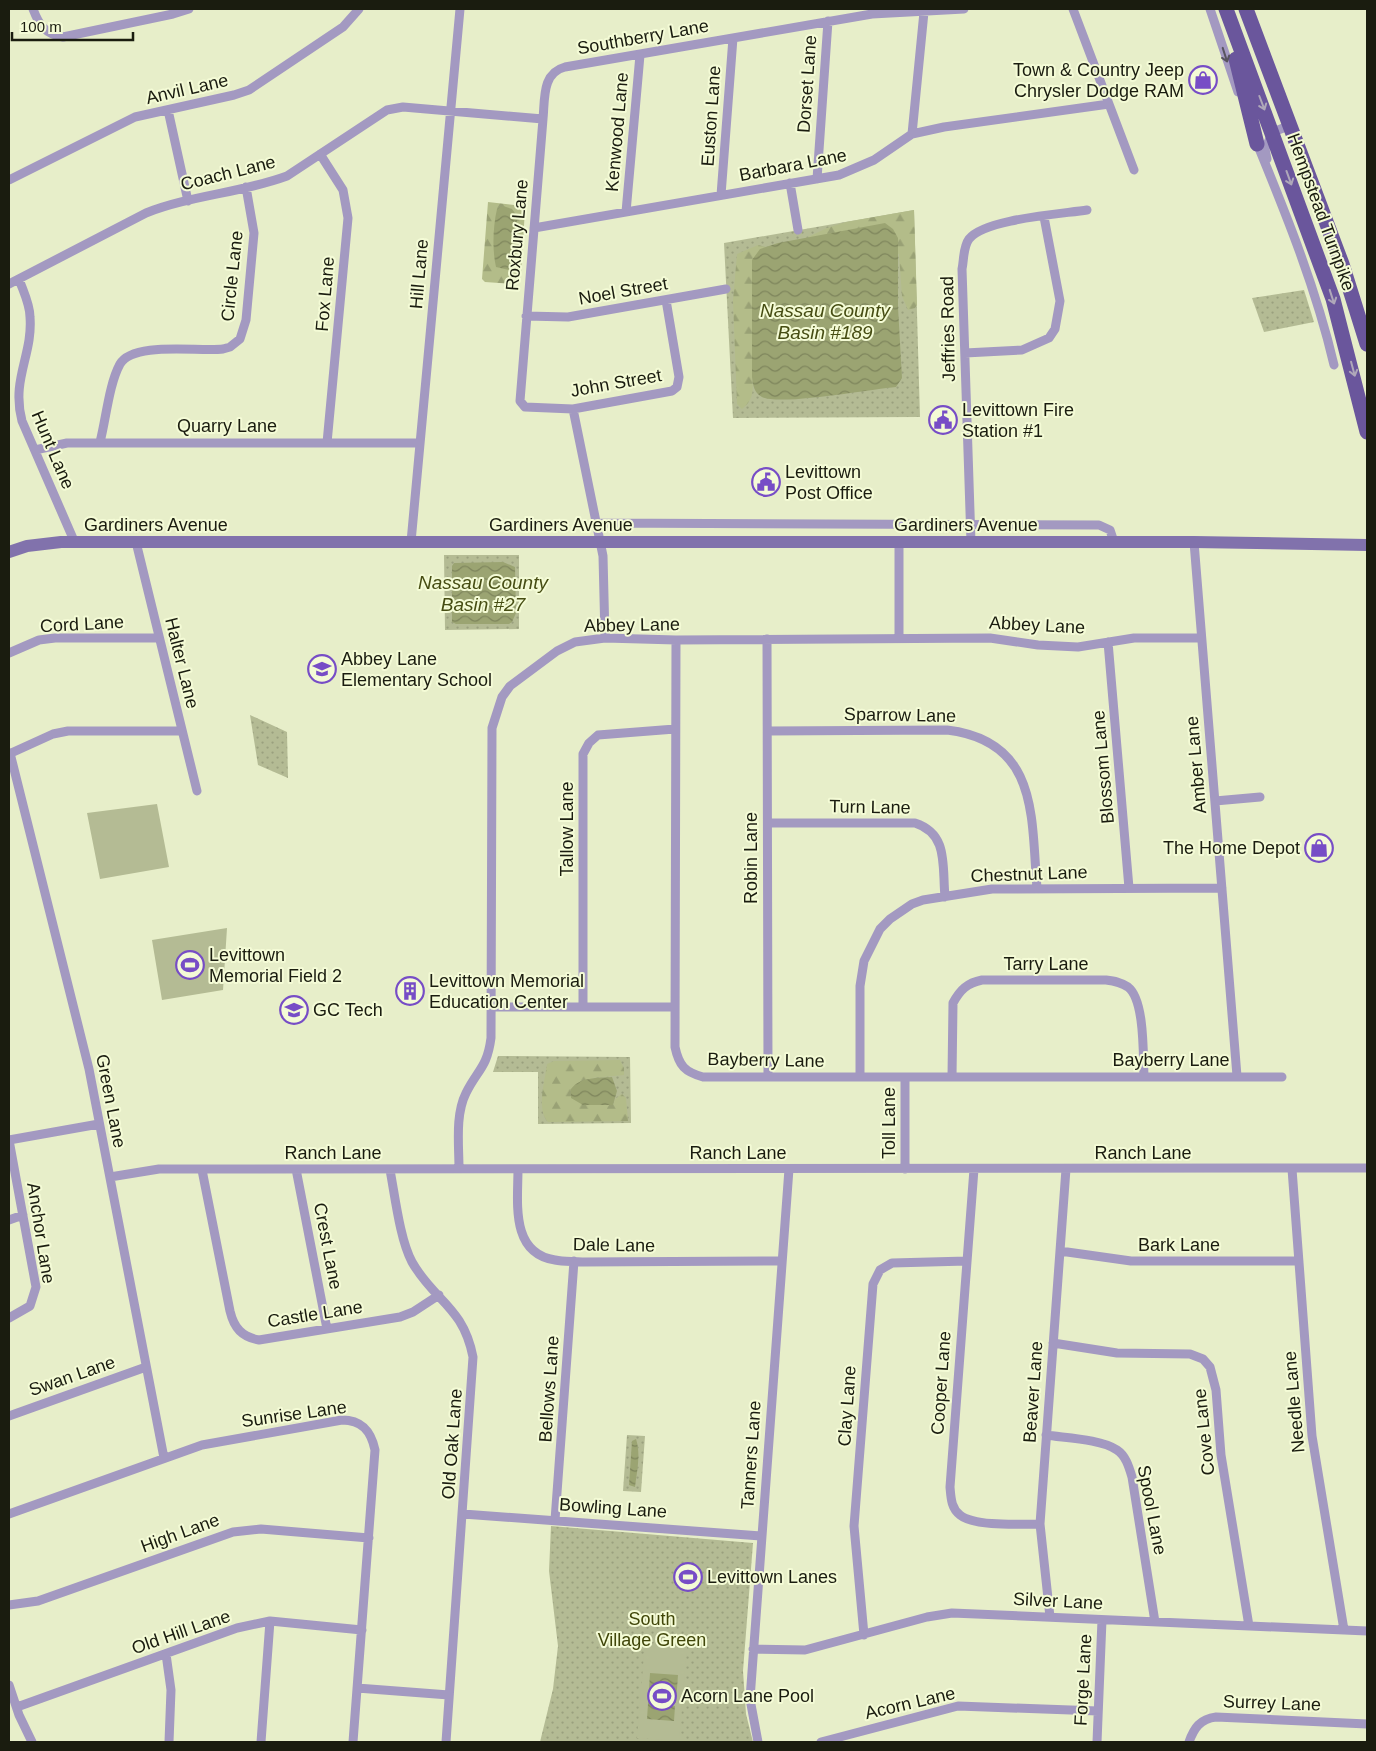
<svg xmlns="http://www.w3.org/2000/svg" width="1376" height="1751" viewBox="0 0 1376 1751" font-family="Helvetica,sans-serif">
  <defs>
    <pattern id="grass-dots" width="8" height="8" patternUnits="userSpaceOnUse" patternTransform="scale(1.25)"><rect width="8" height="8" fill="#b4bb94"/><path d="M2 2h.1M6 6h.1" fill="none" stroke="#9aa07e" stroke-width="1.8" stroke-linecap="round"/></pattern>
    <pattern id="forest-firs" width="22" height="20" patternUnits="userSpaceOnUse" patternTransform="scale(1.25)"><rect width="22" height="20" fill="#b3bc89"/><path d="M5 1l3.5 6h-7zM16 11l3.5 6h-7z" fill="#99a175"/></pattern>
    <pattern id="water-waves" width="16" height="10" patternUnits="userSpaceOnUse" patternTransform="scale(1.25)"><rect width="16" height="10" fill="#9ba472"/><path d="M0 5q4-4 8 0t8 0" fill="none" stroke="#7e855c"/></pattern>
  </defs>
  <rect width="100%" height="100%" fill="#e7eec9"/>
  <path fill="url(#grass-dots)" d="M914,210l6,207 -187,1 -9,-175z
    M1304,290l10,32 -50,10 -12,-34z
    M444,555h75v74l-74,1z
    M250,715l37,17 1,46 -30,-13z
    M498,1056l132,1 1,66 -93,1v-52h-45z
    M627,1435l18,1 -4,56 -18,-1z
    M551,1526l202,17 -10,128 3,43 7,28h-213l13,-53 5,-43 -9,-75z"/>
  <path fill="url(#forest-firs)" d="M488,202l34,4 3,3 -4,66 -2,6 -5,3 -29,-2 -3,-3z
    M914,210l3,95 -2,3 -7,2 -6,-14 -3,-42 -91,-17 19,-9 19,-6z
    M758,245l8,2 -14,130c2,13 1,24 -10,32l-5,-5 -4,-104 4,-46z
    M620,1060l4,8v7l-32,3 21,27 2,-6 7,-5 4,4 2,23 -80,1c-12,-12 -3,-42 -1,-58l7,-3z"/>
  <path fill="#b4bb94" d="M157,804l12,63 -69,12 -13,-66z
    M227,928l-4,62 -61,10 -10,-60z
    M645,1644l42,3 -8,94 -42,-3z"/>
  <path fill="url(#water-waves)" d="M503,206l9,3 5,7 -1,47 -7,7 -13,-3c-4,-17 -3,-41 1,-58z
    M885,223l8,6 5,9v69l4,71 -6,9c-26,2 -114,19 -134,10 -8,-4 -9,-12 -10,-20v-117l8,-11 18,-6z
    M503,562l12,5 1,46 -4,9 -3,2h-53l-4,-2v-56l2,-3z
    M612,1077l5,14 -4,14h-30l-12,-7v-9c9,-12 26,-11 41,-12z
    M636,1439c5,15 1,32 -1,48l-6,-2 3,-44z
    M650,1673l28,2 -2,28 -5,-1 -1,3 5,1 -1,15 -27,-2z"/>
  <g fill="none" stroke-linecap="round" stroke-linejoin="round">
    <path stroke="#a399c1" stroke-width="9" d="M33,9c6,16 12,25 30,28l110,-23 16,-5
      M1073,9l61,161
      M1210,9l28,83
      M168,110l20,91
      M912,134l12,-122
      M1256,141c30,73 60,147 78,224
      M320,154l23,36 5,28 -21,225
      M1267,159l-2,-10 8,-17 18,-7
      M817,179l11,-158
      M9,180l126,-63 99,-22 15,-5 94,-63 16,-18
      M790,183l8,47
      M721,195l12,-157
      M626,212l14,-157
      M534,228l305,-53 35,-15 38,-26 32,-7 165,-23
      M19,279c4,12 11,25 11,38 3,38 -19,62 -8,104l53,122
      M9,284l137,-71c46,-18 95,-20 141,-37l100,-66 16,-3 140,12
      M666,300l13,77 -2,10 -5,4 -99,18 -48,-2 -5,-6 23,-282c2,-21 -1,-46 22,-52l307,-53 92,-5
      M526,316l42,1 158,-28
      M965,353l57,-3 27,-12 6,-9 5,-28 -16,-84
      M573,409l30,147 2,82
      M100,442c6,-23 9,-58 20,-78 13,-23 79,-12 103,-15l7,-2 10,-8 6,-19 8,-87 -8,-46
      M35,450l32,-7h353
      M596,523l503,2 11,5 4,12
      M136,542l61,249
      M411,542l49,-533
      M899,542v96
      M971,542l-9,-273c2,-9 1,-22 7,-30 15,-20 92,-25 118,-29
      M1194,542l43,534
      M767,639l1,438
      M676,640l-1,407c4,19 10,25 28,30h579
      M1108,642l21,246
      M9,653l30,-13 16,-2h104
      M768,731l179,-1c92,11 84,87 90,158
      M10,753l79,316 75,389
      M9,754l44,-20 15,-3h114
      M1215,801l45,-4
      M768,823h147c34,11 27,43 30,74
      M491,1007h184
      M583,1007v-253l6,-11 9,-8 77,-6
      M860,1077v-91l4,-25 16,-32 10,-10 22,-15 11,-4 69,-11 230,-1
      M952,1077l1,-74c7,-13 14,-20 29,-23h124c8,1 15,2 22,7 17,13 15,69 16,89
      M9,1140l27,147 -6,19 -21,12
      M9,1140l90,-16
      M296,1169l31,160
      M459,1169c0,-24 -4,-54 7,-76 12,-24 21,-25 25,-55l1,-310 10,-31 8,-11 47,-35 18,-9 30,-4 71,2 314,-2 48,7 40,2 56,-9h67
      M518,1169c0,33 -8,84 37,91 9,2 18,1 27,2l200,-1
      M905,1169v-92
      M974,1169l-24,318c1,11 1,21 10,28 15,12 61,9 80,9
      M1292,1169l20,267 32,194
      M202,1170l28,141c4,17 12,26 29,29l141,-23 13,-5 26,-17
      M390,1170c5,26 10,70 22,92 22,39 51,44 61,95l-27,385
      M110,1177l49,-8 1208,-1
      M9,1220l14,-5
      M1060,1251l71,10h168
      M1053,1343l64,10 73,1 13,5 7,8 6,23 5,65 28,171
      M9,1416l137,-49
      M1046,1435c19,3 55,4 71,15 9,6 12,17 15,27l23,145
      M9,1514l193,-69 140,-25c20,0 29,11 33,30l-22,292
      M463,1514l298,22
      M555,1520l19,-259
      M9,1605l29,-4 195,-69 28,-3 108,9
      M1050,1617l-10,-93 26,-355
      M864,1635l-10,-109 19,-242 7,-14 12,-7 75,-2
      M753,1649l52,1 122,-33 25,-4 415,18
      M166,1654l5,36 -2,52
      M9,1685l10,30 13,27
      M357,1688l92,7
      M17,1707l220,-79 33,-7 92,9
      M261,1742l9,-121
      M758,1742l-8,-43 39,-530
      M821,1742l137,-36 140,5
      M1097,1742l5,-122
      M1189,1742c5,-14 11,-23 27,-25l151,7"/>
    <path stroke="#8172ac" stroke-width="12" d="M9,552l18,-6 34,-4h1133l173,3"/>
    <path stroke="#6a569c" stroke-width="15" d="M1226,9l107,290 34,133
      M1246,9l96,255 25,80
      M1236,59l21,85"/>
  </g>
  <defs><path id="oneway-shaft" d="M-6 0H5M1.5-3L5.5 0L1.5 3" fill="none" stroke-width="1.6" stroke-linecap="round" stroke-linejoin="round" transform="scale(1.25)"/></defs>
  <use stroke="#58545f" href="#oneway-shaft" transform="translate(1225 55) rotate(72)"/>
  <g stroke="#afa8b9">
    <use href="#oneway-shaft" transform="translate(1262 103) rotate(69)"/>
    <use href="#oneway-shaft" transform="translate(1289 178) rotate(70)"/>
    <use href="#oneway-shaft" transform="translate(1332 297) rotate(72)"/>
    <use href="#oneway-shaft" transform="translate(1353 369) rotate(75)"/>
  </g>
  <defs>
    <symbol id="shop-ring" viewBox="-11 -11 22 22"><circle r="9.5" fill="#f4fbd6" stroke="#774dc6" stroke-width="1.5"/><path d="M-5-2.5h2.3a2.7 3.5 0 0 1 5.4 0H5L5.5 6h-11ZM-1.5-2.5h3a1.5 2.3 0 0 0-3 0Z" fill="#774dc6"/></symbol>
    <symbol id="civic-ring" viewBox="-11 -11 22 22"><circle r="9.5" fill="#f4fbd6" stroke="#774dc6" stroke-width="1.5"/><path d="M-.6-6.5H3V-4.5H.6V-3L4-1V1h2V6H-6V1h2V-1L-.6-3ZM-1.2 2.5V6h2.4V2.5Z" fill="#774dc6"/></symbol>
    <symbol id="school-ring" viewBox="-11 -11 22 22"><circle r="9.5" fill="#f4fbd6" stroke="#774dc6" stroke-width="1.5"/><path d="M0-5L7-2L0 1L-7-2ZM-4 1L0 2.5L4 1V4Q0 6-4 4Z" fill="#774dc6"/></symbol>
    <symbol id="stadium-ring" viewBox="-11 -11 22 22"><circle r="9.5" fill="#f4fbd6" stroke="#774dc6" stroke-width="1.5"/><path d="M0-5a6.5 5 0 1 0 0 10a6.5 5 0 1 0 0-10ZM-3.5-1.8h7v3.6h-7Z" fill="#774dc6"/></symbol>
    <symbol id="building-ring" viewBox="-11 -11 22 22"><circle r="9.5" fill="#f4fbd6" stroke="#774dc6" stroke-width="1.5"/><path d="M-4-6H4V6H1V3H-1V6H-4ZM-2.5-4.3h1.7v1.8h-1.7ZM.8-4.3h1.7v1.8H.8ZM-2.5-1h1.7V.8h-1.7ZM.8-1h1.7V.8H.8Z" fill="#774dc6"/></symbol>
  </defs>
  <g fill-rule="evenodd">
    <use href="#shop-ring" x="1187" y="64" width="32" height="32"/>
    <use href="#civic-ring" x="927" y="404" width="32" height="32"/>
    <use href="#civic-ring" x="750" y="466" width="32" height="32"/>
    <use href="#school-ring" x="306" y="653" width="32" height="32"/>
    <use href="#shop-ring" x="1303" y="832" width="32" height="32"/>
    <use href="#stadium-ring" x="174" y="949" width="32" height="32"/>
    <use href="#building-ring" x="394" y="975" width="32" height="32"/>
    <use href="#school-ring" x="278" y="994" width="32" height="32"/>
    <use href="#stadium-ring" x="672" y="1561" width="32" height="32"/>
    <use href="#stadium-ring" x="646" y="1680" width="32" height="32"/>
  </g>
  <g text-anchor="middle" stroke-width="4" stroke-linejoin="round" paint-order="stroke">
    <g font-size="18" fill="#1a1c0f" stroke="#f4fbd6">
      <text transform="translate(643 37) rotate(-10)" y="6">Southberry Lane</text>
      <text transform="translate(807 84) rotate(-86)" y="6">Dorset Lane</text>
      <text transform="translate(187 89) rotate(-13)" y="6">Anvil Lane</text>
      <text transform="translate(711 116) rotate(-86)" y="6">Euston Lane</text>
      <text transform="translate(617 132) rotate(-85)" y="6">Kenwood Lane</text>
      <text transform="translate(793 165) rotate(-11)" y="6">Barbara Lane</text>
      <text transform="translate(228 173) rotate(-14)" y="6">Coach Lane</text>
      <text transform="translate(1321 212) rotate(70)" y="6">Hempstead Turnpike</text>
      <text transform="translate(517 235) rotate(-85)" y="6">Roxbury Lane</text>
      <text transform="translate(419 274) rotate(-85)" y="6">Hill Lane</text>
      <text transform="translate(232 276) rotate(-84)" y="6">Circle Lane</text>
      <text transform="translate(623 291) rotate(-10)" y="6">Noel Street</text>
      <text transform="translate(325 294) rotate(-85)" y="6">Fox Lane</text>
      <text transform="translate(948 329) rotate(-91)" y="6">Jeffries Road</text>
      <text transform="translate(616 383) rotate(-10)" y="6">John Street</text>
      <text x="227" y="432">Quarry Lane</text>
      <text transform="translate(53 450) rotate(67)" y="6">Hunt Lane</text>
      <text x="156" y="531">Gardiners Avenue</text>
      <text x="561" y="531">Gardiners Avenue</text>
      <text x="966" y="531">Gardiners Avenue</text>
      <text transform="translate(82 624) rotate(-3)" y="6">Cord Lane</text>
      <text transform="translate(632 625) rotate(-1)" y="6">Abbey Lane</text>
      <text transform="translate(1037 625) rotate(3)" y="6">Abbey Lane</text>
      <text transform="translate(182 663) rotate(76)" y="6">Halter Lane</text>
      <text transform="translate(900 715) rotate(1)" y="6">Sparrow Lane</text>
      <text transform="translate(1196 765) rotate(-95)" y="6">Amber Lane</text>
      <text transform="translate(1103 767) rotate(-95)" y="6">Blossom Lane</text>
      <text transform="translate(870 807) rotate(1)" y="6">Turn Lane</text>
      <text transform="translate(567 829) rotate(-90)" y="6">Tallow Lane</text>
      <text transform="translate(751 858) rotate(-90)" y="6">Robin Lane</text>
      <text transform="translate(1029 874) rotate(-2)" y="6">Chestnut Lane</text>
      <text x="1046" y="970">Tarry Lane</text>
      <text transform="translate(766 1060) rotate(1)" y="6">Bayberry Lane</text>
      <text x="1171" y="1066">Bayberry Lane</text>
      <text transform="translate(111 1101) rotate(79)" y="6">Green Lane</text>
      <text transform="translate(889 1123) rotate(-90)" y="6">Toll Lane</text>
      <text x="333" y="1159">Ranch Lane</text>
      <text x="738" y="1159">Ranch Lane</text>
      <text x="1143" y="1159">Ranch Lane</text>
      <text transform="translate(41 1233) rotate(81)" y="6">Anchor Lane</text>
      <text transform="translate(614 1245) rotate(1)" y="6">Dale Lane</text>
      <text x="1179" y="1251">Bark Lane</text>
      <text transform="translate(328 1246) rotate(79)" y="6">Crest Lane</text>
      <text transform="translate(315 1314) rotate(-9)" y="6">Castle Lane</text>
      <text transform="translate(72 1376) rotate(-19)" y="6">Swan Lane</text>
      <text transform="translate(941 1383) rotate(-86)" y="6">Cooper Lane</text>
      <text transform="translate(549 1389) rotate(-86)" y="6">Bellows Lane</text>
      <text transform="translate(1033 1392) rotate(-86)" y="6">Beaver Lane</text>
      <text transform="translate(1294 1402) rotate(-95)" y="6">Needle Lane</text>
      <text transform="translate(847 1406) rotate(-86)" y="6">Clay Lane</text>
      <text transform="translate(294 1414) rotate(-8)" y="6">Sunrise Lane</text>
      <text transform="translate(1204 1432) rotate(-96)" y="6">Cove Lane</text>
      <text transform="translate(452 1444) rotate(-86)" y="6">Old Oak Lane</text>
      <text transform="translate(751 1455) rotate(-86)" y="6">Tanners Lane</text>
      <text transform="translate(613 1508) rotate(4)" y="6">Bowling Lane</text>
      <text transform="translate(1152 1510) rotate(79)" y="6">Spool Lane</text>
      <text transform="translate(180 1533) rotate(-20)" y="6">High Lane</text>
      <text transform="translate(1058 1601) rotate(3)" y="6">Silver Lane</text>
      <text transform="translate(181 1632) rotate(-19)" y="6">Old Hill Lane</text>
      <text transform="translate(1083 1680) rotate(-87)" y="6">Forge Lane</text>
      <text transform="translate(910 1703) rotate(-13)" y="6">Acorn Lane</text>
      <text transform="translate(1272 1703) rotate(2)" y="6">Surrey Lane</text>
    </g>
    <g font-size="18" fill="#1a1c0f" stroke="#f4fbd6" text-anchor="start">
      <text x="1184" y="76" text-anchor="end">Town &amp; Country Jeep<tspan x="1184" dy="21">Chrysler Dodge RAM</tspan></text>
      <text x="962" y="416">Levittown Fire<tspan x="962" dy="21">Station #1</tspan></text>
      <text x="785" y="478">Levittown<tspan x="785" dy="21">Post Office</tspan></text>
      <text x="341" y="665">Abbey Lane<tspan x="341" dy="21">Elementary School</tspan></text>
      <text x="1300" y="854" text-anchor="end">The Home Depot</text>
      <text x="209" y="961">Levittown<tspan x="209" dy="21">Memorial Field 2</tspan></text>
      <text x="429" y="987">Levittown Memorial<tspan x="429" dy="21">Education Center</tspan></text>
      <text x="313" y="1016">GC Tech</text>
      <text x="707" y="1583">Levittown Lanes</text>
      <text x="681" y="1702">Acorn Lane Pool</text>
    </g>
    <g font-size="18" fill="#404609" stroke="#f4fbd6">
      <text x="652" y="1625">South<tspan x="652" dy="21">Village Green</tspan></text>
    </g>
    <g font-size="19" font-style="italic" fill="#464d13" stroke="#f4fbd6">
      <text x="825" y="317">Nassau County<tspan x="825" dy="22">Basin #189</tspan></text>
      <text x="483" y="589">Nassau County<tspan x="483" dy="22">Basin #27</tspan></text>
    </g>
  </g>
  <rect width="1376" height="1751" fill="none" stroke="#1a1c0f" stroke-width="20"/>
  <path d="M12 32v8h121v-8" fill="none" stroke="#1a1c0f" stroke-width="2.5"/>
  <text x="20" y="32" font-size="15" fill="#1a1c0f" stroke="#f4fbd6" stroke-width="4" paint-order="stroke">100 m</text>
</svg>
